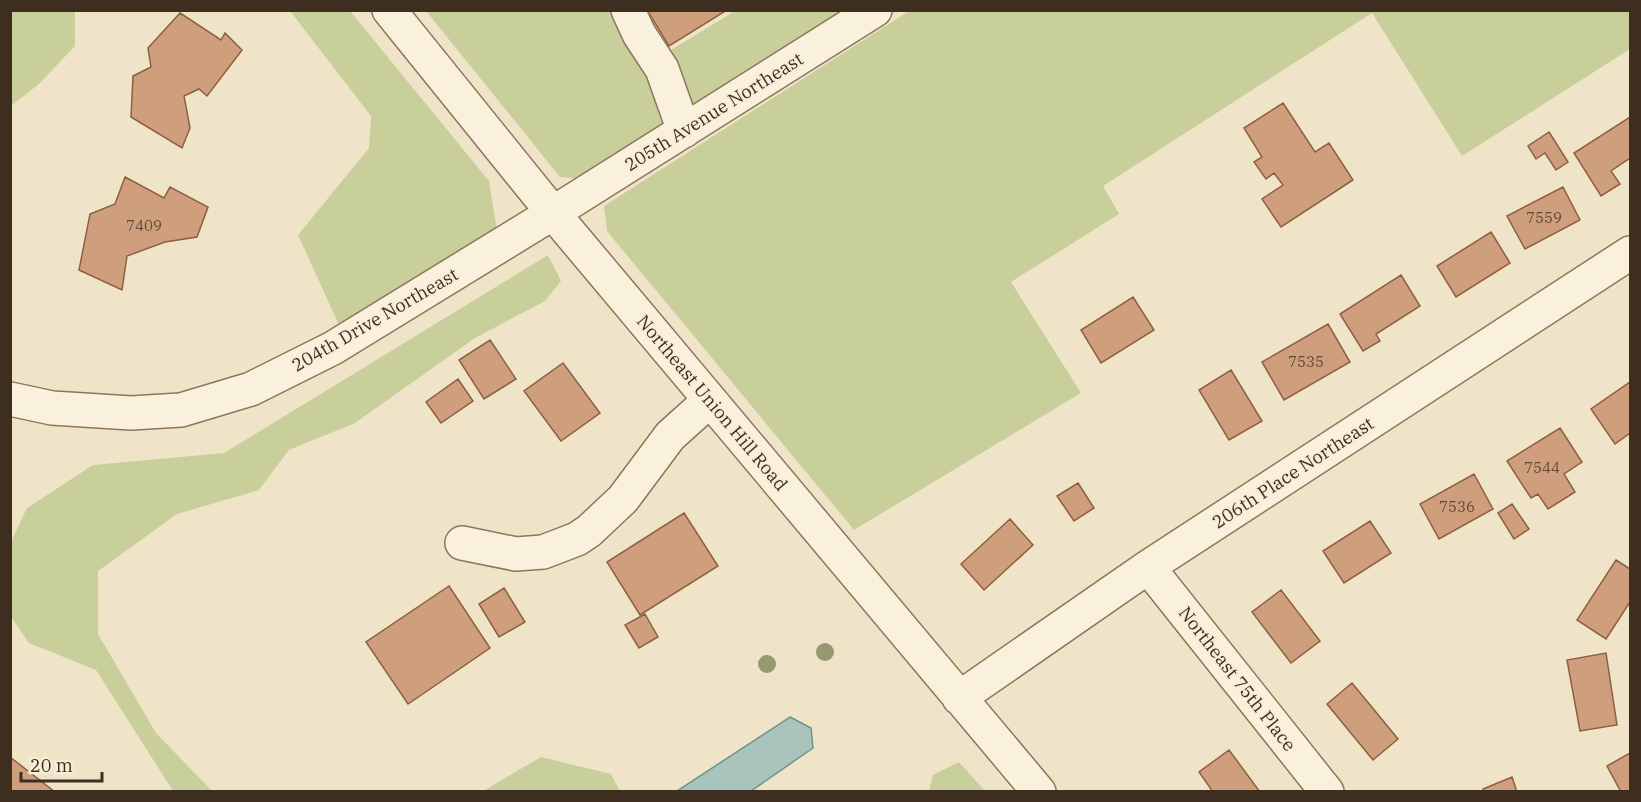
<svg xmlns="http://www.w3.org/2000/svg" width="1641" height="802" viewBox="0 0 1641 802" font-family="'IBM Plex Serif',serif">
  <rect width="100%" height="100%" fill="#f0e4c8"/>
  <path fill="#c9cf9b" d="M11,10l64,1v35l-36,38 -28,22z
    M290,11h60l139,170 8,50 -158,94 -41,-90 71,-87 2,-32z
    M426,11h193l53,113 -88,55 -24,-2z
    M735,11h119l-167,104 -21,-62z
    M909,11h721v38l-168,107 -90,-143 -269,173 16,28 -108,68 70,111 -227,137 -247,-299 -3,-25z
    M548,255l13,26 -16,20 -70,37 -120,85 -66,27 -30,40 -82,24 -79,57v63l58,99 56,58h-39l-77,-121 -67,-27 -18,-26v-75l16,-34 66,-43 131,-12z
    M541,757l70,17 9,17h-137z
    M959,762l26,29h-56l4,-16z"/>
  <path fill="#a9c4bc" stroke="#6f938a" stroke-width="1.5" d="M790,717l21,11 2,20 -62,43h-74z"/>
  <path fill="#cf9f7d" stroke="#8d5f41" stroke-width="1.5" d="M647,10h80l-58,36z
    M180,13l41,27 4,-7 17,17 -35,46 -8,-7 -15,7 6,32 -8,20 -51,-31 2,-41 18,-9 -3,-19z
    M1283,103l32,49 14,-9 24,37 -72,47 -19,-28 21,-14 -9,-12 -8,6 -12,-17 8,-5 -18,-29z
    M1630,117v41l-19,13 9,13 -19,12 -27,-43z
    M1549,132l19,30 -12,8 -11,-17 -9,6 -8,-13z
    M125,177l39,21 6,-11 38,20 -11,30 -32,5 -38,14 -5,34 -43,-20 11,-56 25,-10z
    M1563,187l17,33 -55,29 -18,-33z
    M1491,232l19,31 -54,34 -19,-31z
    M1401,275l19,31 -44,28 4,7 -17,10 -23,-37z
    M1133,297l21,33 -53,33 -20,-33z
    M1328,324l22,38 -66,38 -22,-38z
    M490,340l26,39 -32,20 -25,-39z
    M563,363l37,50 -39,28 -37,-50z
    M1231,370l31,51 -33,19 -30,-50z
    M458,379l15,22 -32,22 -15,-21z
    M1630,382v51l-15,11 -24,-35z
    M1560,428l22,34 -18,12 11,18 -27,17 -10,-15 -7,4 -24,-37z
    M1474,474l19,35 -54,30 -19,-35z
    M1078,483l16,25 -20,13 -17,-25z
    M1512,504l17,25 -15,10 -16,-26z
    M684,513l34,53 -78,49 -33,-53z
    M1010,519l23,26 -49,45 -23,-26z
    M1370,521l21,32 -47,30 -21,-32z
    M1616,560l14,9v33l-24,37 -29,-19z
    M449,586l41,62 -82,56 -42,-62z
    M504,588l21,34 -26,15 -20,-33z
    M1281,590l39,51 -29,22 -39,-51z
    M645,614l13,23 -19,11 -14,-23z
    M1606,653l11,72 -37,6 -13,-71z
    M1352,683l46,56 -25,21 -46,-56z
    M1229,750l31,42h-47l-14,-20z
    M1630,753v39h-9l-14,-26z
    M10,757l45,35h-45z
    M1512,777l5,15h-33l-1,-3z"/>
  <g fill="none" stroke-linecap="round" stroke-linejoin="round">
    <defs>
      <path id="minor" d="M389,10l164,203 486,579
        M628,10l11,24 23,35 22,62
        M10,399l42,9 79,5 50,-3 70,-21 82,-41 220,-135 322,-203
        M462,543l54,11 27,-2 34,-13 12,-8 34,-32 47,-63 40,-36
        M1148,567l179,225
        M959,698l189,-131 482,-314"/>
    </defs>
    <use href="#minor" stroke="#8d765c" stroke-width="36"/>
    <use href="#minor" stroke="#faf1dc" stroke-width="33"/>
  </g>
  <g fill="#96986f">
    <circle cx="825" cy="652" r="9"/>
    <circle cx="767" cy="664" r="9"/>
  </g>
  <g text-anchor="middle" stroke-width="4.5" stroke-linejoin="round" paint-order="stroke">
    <g font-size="15" fill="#624a37">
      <text x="1544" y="223">7559</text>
      <text x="144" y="231">7409</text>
      <text x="1306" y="367">7535</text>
      <text x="1542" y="473">7544</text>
      <text x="1457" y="512">7536</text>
    </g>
    <g font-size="18" fill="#3d2e20" stroke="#f7eed8">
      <text transform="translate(714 112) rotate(-32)" y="6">205th Avenue Northeast</text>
      <text transform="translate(375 320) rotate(-30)" y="6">204th Drive Northeast</text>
      <text transform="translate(712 403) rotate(50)" y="6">Northeast Union Hill Road</text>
      <text transform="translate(1293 473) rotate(-33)" y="6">206th Place Northeast</text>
      <text transform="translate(1237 679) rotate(52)" y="6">Northeast 75th Place</text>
    </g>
  </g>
  <rect width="1641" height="802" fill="none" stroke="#3d2e20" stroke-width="24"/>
  <path d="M21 772v9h81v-9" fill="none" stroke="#3d2e20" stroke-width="3"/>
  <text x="30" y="772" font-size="18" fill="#3d2e20" stroke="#f7eed8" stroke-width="4.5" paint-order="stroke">20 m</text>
</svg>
